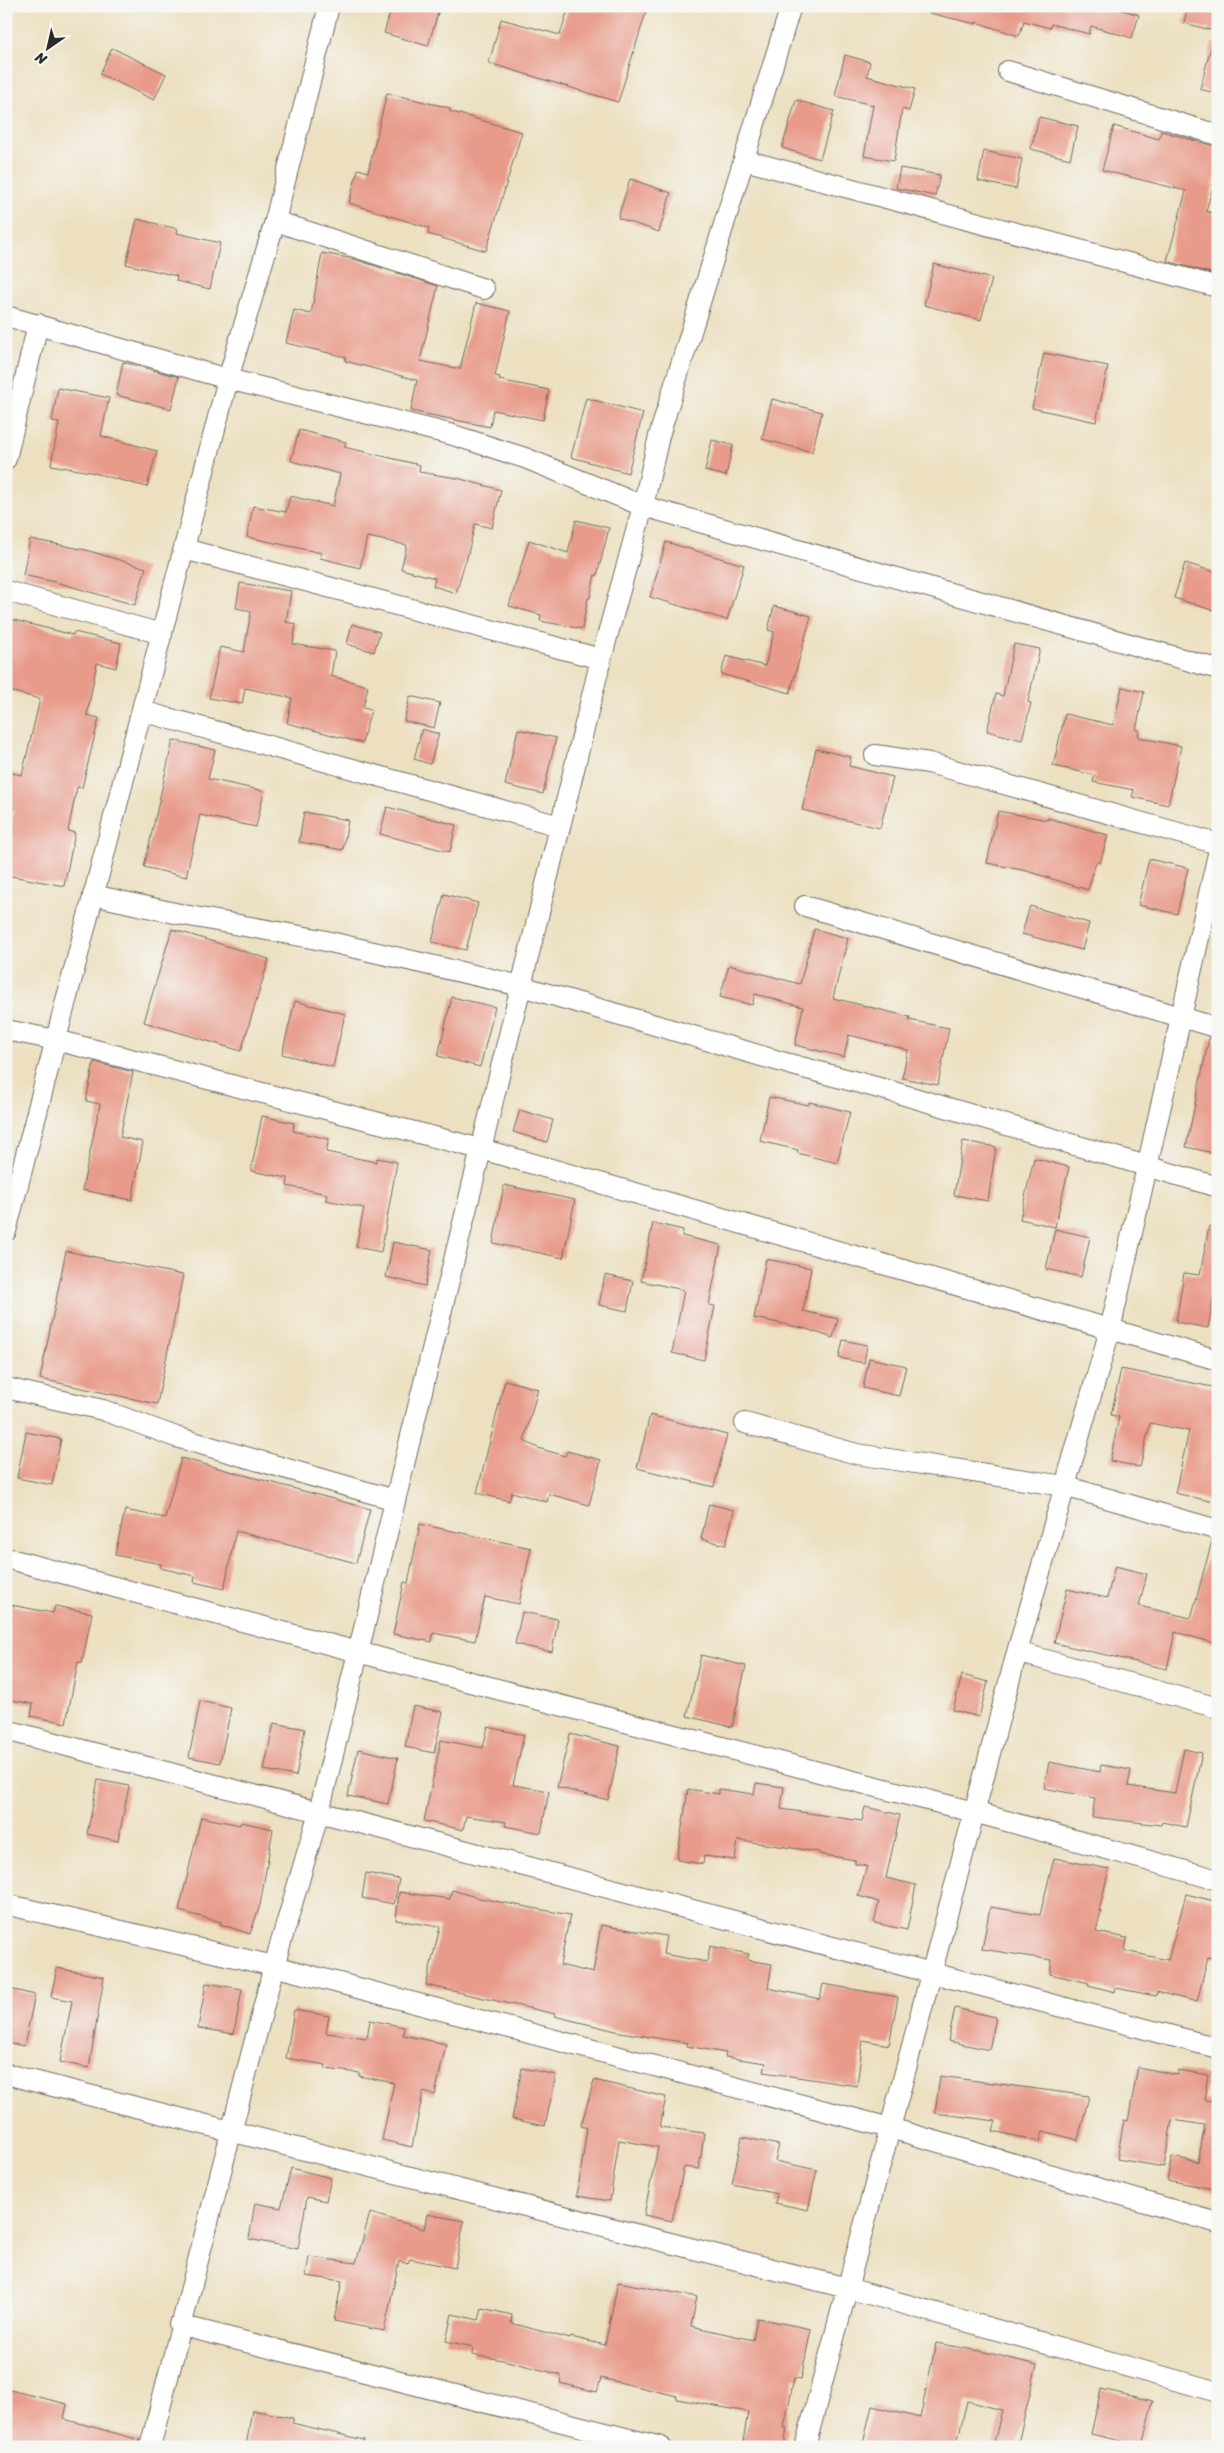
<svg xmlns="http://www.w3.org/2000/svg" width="1224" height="2453" viewBox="0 0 1224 2453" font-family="Sriracha,sans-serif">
  <rect width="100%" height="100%" fill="#f6f6f2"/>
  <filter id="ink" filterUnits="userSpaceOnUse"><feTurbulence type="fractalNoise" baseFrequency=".02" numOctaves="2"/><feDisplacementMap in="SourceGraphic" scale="10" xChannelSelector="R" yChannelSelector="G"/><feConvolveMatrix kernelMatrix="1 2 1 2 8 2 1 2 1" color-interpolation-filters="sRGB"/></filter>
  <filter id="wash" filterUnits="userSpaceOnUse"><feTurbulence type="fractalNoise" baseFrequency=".0096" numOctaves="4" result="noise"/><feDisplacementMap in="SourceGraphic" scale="20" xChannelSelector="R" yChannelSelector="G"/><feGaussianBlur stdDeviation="1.12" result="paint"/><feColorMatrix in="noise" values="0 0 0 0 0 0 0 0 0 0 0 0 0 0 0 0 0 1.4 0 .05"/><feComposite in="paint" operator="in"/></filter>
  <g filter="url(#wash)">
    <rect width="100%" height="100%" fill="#ece0c1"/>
    <g id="blocks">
      <path fill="#e89b8b" d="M392,6h48l-12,40 -44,-13z
        M569,6h79l-30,96 -129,-39 12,-44 59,16z
        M930,6h179l30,9 -7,23 -41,-12 -2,8 -38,-10 -1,4 -26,-7 -5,15 -43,-14v2l-47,-11z
        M1188,6h30v26l-34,-9z
        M1212,43h6v51l-18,-5z
        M112,48l54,26 -12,26 -54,-26z
        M845,55l25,7 -3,14 48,13 -6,22 -7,-2 -8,52 -30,-5 9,-51 -38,-9z
        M387,93l63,15 -1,3 73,21 -36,119 -58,-17 1,-6 -80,-25 9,-34 10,3z
        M796,100l38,11 -14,48 -38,-11z
        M1039,117l39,9 -8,33 -39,-10z
        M1114,126l45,13 2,-8 57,16v22l-12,42 12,4v60l-51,-14 19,-70 -84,-21z
        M984,151l38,8 -6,30 -38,-8z
        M900,168l40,7 -5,21 -39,-8z
        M630,179l41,14 -12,39 -41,-14z
        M137,219l41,10 -1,4 43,10 -10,46 -34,-8 1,-5 -51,-12z
        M322,253l32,6 84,27 -18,75 40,8 16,-66 34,8 -15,65 5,1 -1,3 50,10 -6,30 -50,-10 -3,17 -79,-16 6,-31 -72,-19 1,-4 -60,-14 8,-33 17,4z
        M934,264l58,15 -11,41 -57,-15z
        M1044,353l64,13 -12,56 -64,-14z
        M123,362l56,15 -8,32 -55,-14z
        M58,388l51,10 -8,38 56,15 -10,36 -57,-15 -39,-7 8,-42 -7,-2z
        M586,398l57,15 -15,60 -57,-16z
        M772,399l50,13 -10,40 -50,-13z
        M299,430l47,12 -2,5 76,18 -1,7 38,6 44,12 -9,38 -17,-4 -9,38h-1l-9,31 -23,-7 2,-8 -34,-9 6,-24 -40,-8 -7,31 -40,-10 2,-5 -75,-16 6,-31 33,6 4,-16 43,10 7,-32 -49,-13z
        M712,440l21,5 -7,31 -21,-5z
        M576,520l33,8 -12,48 -2,-1 -5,23h-2l-6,31 -42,-8 1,-6 -32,-9 20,-66 39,13z
        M30,539l56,11 60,18 -11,37 -76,-22 -36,-8z
        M666,542l78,23 -17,55 -77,-23z
        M1185,563l33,10v39l-44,-14z
        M240,583l51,8 -5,31 10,2 -3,20 42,7 -4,25 37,10 -5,22 8,2 -9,33 -75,-20 5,-25 -47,-10 -3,16 -33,-6 11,-51 24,5 7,-41 -15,-3z
        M774,606l37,10 -21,77 -69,-19 5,-18 39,10 9,-34 -6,-2z
        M6,618l67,17 1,-3 47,11 -5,25 -19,-5 -10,52 12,3 -17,70 -5,-1 -9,44 7,2 -11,53 -58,-11v-27l8,-39 -8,-2v-35l16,3 18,-76 -34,-9z
        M352,624l28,8 -6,20 -27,-8z
        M1014,644l26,5 -12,53 3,1 -9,37 -35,-9 9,-37 7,2z
        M1122,687l22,5 -8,38h3l-1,7 43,9 -13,59 -36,-8 2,-7 -41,-8 2,-7 -42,-9 12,-52 48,11z
        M410,696l30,7 -6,25 -30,-7z
        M422,729l17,5 -9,30 -16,-5z
        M518,729l38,9 -13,56 -38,-9z
        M173,740l42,10 -7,29 56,12 -8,36 -56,-12 -14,62 -42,-10z
        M816,749l35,8 -2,9 44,11 -13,51 -78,-18z
        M387,807l69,18 -6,27 -70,-18z
        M998,811l50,9v-2l60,17 -8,28 -4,-1 -8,28 -61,-19 -40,-8z
        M304,812l44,8 -5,30 -44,-8z
        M1149,859l39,9 -11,46 -39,-9z
        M444,894l34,9 -12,47 -34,-8z
        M1030,906l59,17 -7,27 -60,-16z
        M172,929l97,30 -28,92 -97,-29z
        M814,929l34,9 -15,60 77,19 -1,3 40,8 -11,57 -36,-7 6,-28 -59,-15 -5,22 -49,-12 8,-38 -48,-13 -3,11 -32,-8 9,-32 71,19z
        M452,997l43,10 -15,60 -42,-11z
        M295,1001l50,13 -12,53 -51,-13z
        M1209,1038l9,2v114l-32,-7z
        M94,1062l39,10 -13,65 23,5 -11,58 -50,-10 18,-86 -14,-3z
        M769,1097l40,8v-3l41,10 -13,51 -40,-10 1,-3 -38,-9z
        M520,1110l33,10 -6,22 -34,-10z
        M262,1116l32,7 -1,8 36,8 -3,13 50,10 1,-4 20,4 -16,90 -25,-5 8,-39 -38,-8 1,-6 -40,-8 1,-8 -37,-7z
        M963,1141l33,6 -8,54 -34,-6z
        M1034,1158l35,9 -14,60 -35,-8z
        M504,1185l71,15 -12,58 -70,-15z
        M653,1223l30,7 -1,6 39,9 -12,60 6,1 -11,54 -32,-7 12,-63 -43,-9z
        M1209,1226l9,1v44l-10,57 -32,-6 8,-49 16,2z
        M1055,1229l35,8 -9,40 -35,-8z
        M393,1242l39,8 -7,36 -39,-9z
        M66,1251l117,24 -26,129 -117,-25z
        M766,1259l45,9 -8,43 35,8 -5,19 -30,-10 -49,-10z
        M605,1275l28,6 -6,30 -28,-6z
        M843,1340l24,5 -3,18 -25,-5z
        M869,1358l37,8 -7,30 -36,-8z
        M1121,1369l97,19v115l-43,-10 14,-62 -39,-8 -10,44 -30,-6 9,-44 -8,-2z
        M505,1380l33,9 -14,52 14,7 27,8 2,-5 34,9 -12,45 -40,-11 -2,8 -35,-10 -3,9 -32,-8z
        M650,1415l77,20 -13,52 -77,-19z
        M26,1432l35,7 -9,46 -35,-7z
        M181,1458l189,51 -14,54 -120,-32 -12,58 -30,-7 1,-6 -35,-8 1,-4 -46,-9 10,-45 40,8z
        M709,1504l25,6 -8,35 -25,-6z
        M420,1524l111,24 -12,56 -34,-7 -10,44 -42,-8 -1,9 -39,-8 11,-52 4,1z
        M1212,1541l6,1v102l-43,-12 -8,37 -113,-26 13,-54 40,9 8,-32 32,8 -8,32 52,12z
        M6,1604l47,9 2,-7 37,7 -10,50 -4,-1 -12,61 -35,-7 2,-12 -27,-5z
        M522,1612l36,7 -6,33 -37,-8z
        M701,1655l45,11 -14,61 -45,-11z
        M962,1675l26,7 -9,35 -26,-7z
        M200,1701l31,7 -11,55 -31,-6z
        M413,1706l30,6 -9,41 -29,-6z
        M274,1723l31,6 -9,47 -32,-6z
        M488,1727l36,8 -11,50 36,6 -8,42 -36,-7 1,-4 -40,-6 -3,14 -39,-9 17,-81 42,8z
        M570,1734l50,12 -12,54 -51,-13z
        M358,1749l40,9 -10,46 -40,-8z
        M1184,1749l18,4 -16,74 -24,-5 -1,3 -69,-8 3,-19 -51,-10 5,-26 51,10 1,-7 30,5 -3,16 47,7z
        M98,1780l31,6 -11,55 -31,-7z
        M756,1783l28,4 -3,22 81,12 3,-14 35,8 -14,63 30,7 -9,45 -33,-7 5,-21 -21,-6 9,-30 -12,-2v-4l-36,-6v-2l-81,-12 -3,20 -31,-4 -1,8 -26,-4 11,-71 31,5v-5l35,5z
        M201,1817l39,8 1,-3 32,7 -13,76 -10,29 -30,-10 1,-2 -42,-11z
        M1054,1858l55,11 -10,42h2l-5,21 31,6 -2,13 43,9 18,-66 32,8v58l-10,-3 -11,45 -40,-10 -1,4 -40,-8 -1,4 -27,-7 1,-2 -39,-9 2,-14 -70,-11 8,-42 50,8z
        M366,1873l33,6 -5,25 -32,-6z
        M452,1890l27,8 91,17 -10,50 33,8 8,-48 65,11 -3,18 44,8 3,-16 39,8 -2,6 25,4 -4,24 52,11 3,-15 75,13 -9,48 -26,-5 -6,46 -93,-14 2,-9 -41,-6 1,-4 -39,-7 1,-3 -68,-11 -66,-16 1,-2 -129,-29 14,-58 -44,-7 3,-28 51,7z
        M57,1968l47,9 -15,91 -29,-6 12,-61 -21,-4z
        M206,1983l36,6 -8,45 -36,-6z
        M6,1988l29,7 -11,51 -18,-3z
        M955,2008l41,9 -7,33 -41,-9z
        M294,2010l35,6 -3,17 41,5 3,-18 34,7 -1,8 43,9 -11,51 -12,-3 -11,55 -30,-7 12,-57 -35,-7 1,-3 -35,-4 1,-4 -40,-7z
        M1138,2067l40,8v-5l30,5 -4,25 14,2v88l-51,-10 5,-23 26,5 7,-37 -33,-5 -8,47 -47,-8 7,-39 4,1z
        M522,2068l34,7 -11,51 -33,-7z
        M940,2076l149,20 -11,44 -35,-9 -3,11 -47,-11 3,-10 -61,-8z
        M594,2080l72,17 -6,30 44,6 -5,36 -15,-2 -12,54 -28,-6 14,-68 -39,-7 -9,61 -33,-5 10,-68 -6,-2z
        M742,2137l37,8 -4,16 42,9 -9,40 -33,-7 2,-9 -45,-10z
        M291,2168l40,10 -5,23 -19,-4 -9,52 -49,-10 6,-36 26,5z
        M370,2213l54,16 3,-15 37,7 -9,47 -45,-9 -2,5 -9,-3 -15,70 -50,-10 8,-40 -36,-5 3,-19 47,6z
        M618,2282l79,15 -6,29 62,14 4,-22 54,11 -10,50 -7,-1 -10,50h3l-3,19h-42l6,-35 -71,-13v-3l-76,-18 -4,14 -37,-9 1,-8 -58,-15 -31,-5 1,-8 -27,-6 6,-27 27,6 3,-12 30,7 -1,8 59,16 1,-2 34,8z
        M936,2343l49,9 52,13 -20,82h-24l9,-37 -35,-9 -11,46h-94l10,-41 48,12z
        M6,2389l61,15 -3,15 76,21 -2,7h-132z
        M1101,2389l52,12 -11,45 -51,-12z
        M252,2410l41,8 -1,5 72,17 -1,7h-117z"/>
    </g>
  </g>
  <g filter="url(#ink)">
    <use href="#blocks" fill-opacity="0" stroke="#6f6a60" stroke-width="1"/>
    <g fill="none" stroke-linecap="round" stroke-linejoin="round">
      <defs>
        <path id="minor" d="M1008,71l210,64
          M744,160l474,127
          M275,221l209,68
          M6,316l222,63 225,56 72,23 118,48 575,163
          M6,459l32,-135
          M184,549l417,110
          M6,591l156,43
          M142,711l418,115
          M875,755l54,8 289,81
          M93,895l91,20 133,24 204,47 268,78 105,28 324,95
          M805,906l413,122
          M6,1030l50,10 425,109 737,211
          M6,1231l222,-852 47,-158 54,-215
          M6,1388l97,22 73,27 219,63
          M745,1423l112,31 207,32 154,44
          M6,1558l468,125 500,129 244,68
          M1017,1652l201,56
          M6,1730l1212,318
          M13,1906l261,60 616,162 328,95
          M6,2074l841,214 371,104
          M179,2325l482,122
          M150,2447l124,-481 45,-154 282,-1153 42,-153 16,-70 132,-430
          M805,2447l212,-795 93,-322 108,-476"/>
      </defs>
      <use href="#minor" stroke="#6f6a60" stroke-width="22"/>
      <use href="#minor" stroke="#fff" stroke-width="20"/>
    </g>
  </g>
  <rect width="1224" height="2453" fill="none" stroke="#f6f6f2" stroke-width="25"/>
  <g transform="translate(48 48) rotate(214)" stroke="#f6f6f2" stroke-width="4" paint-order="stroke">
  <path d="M0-4L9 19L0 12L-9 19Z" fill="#2b2b2b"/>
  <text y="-8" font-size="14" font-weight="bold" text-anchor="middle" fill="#2b2b2b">N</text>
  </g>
</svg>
